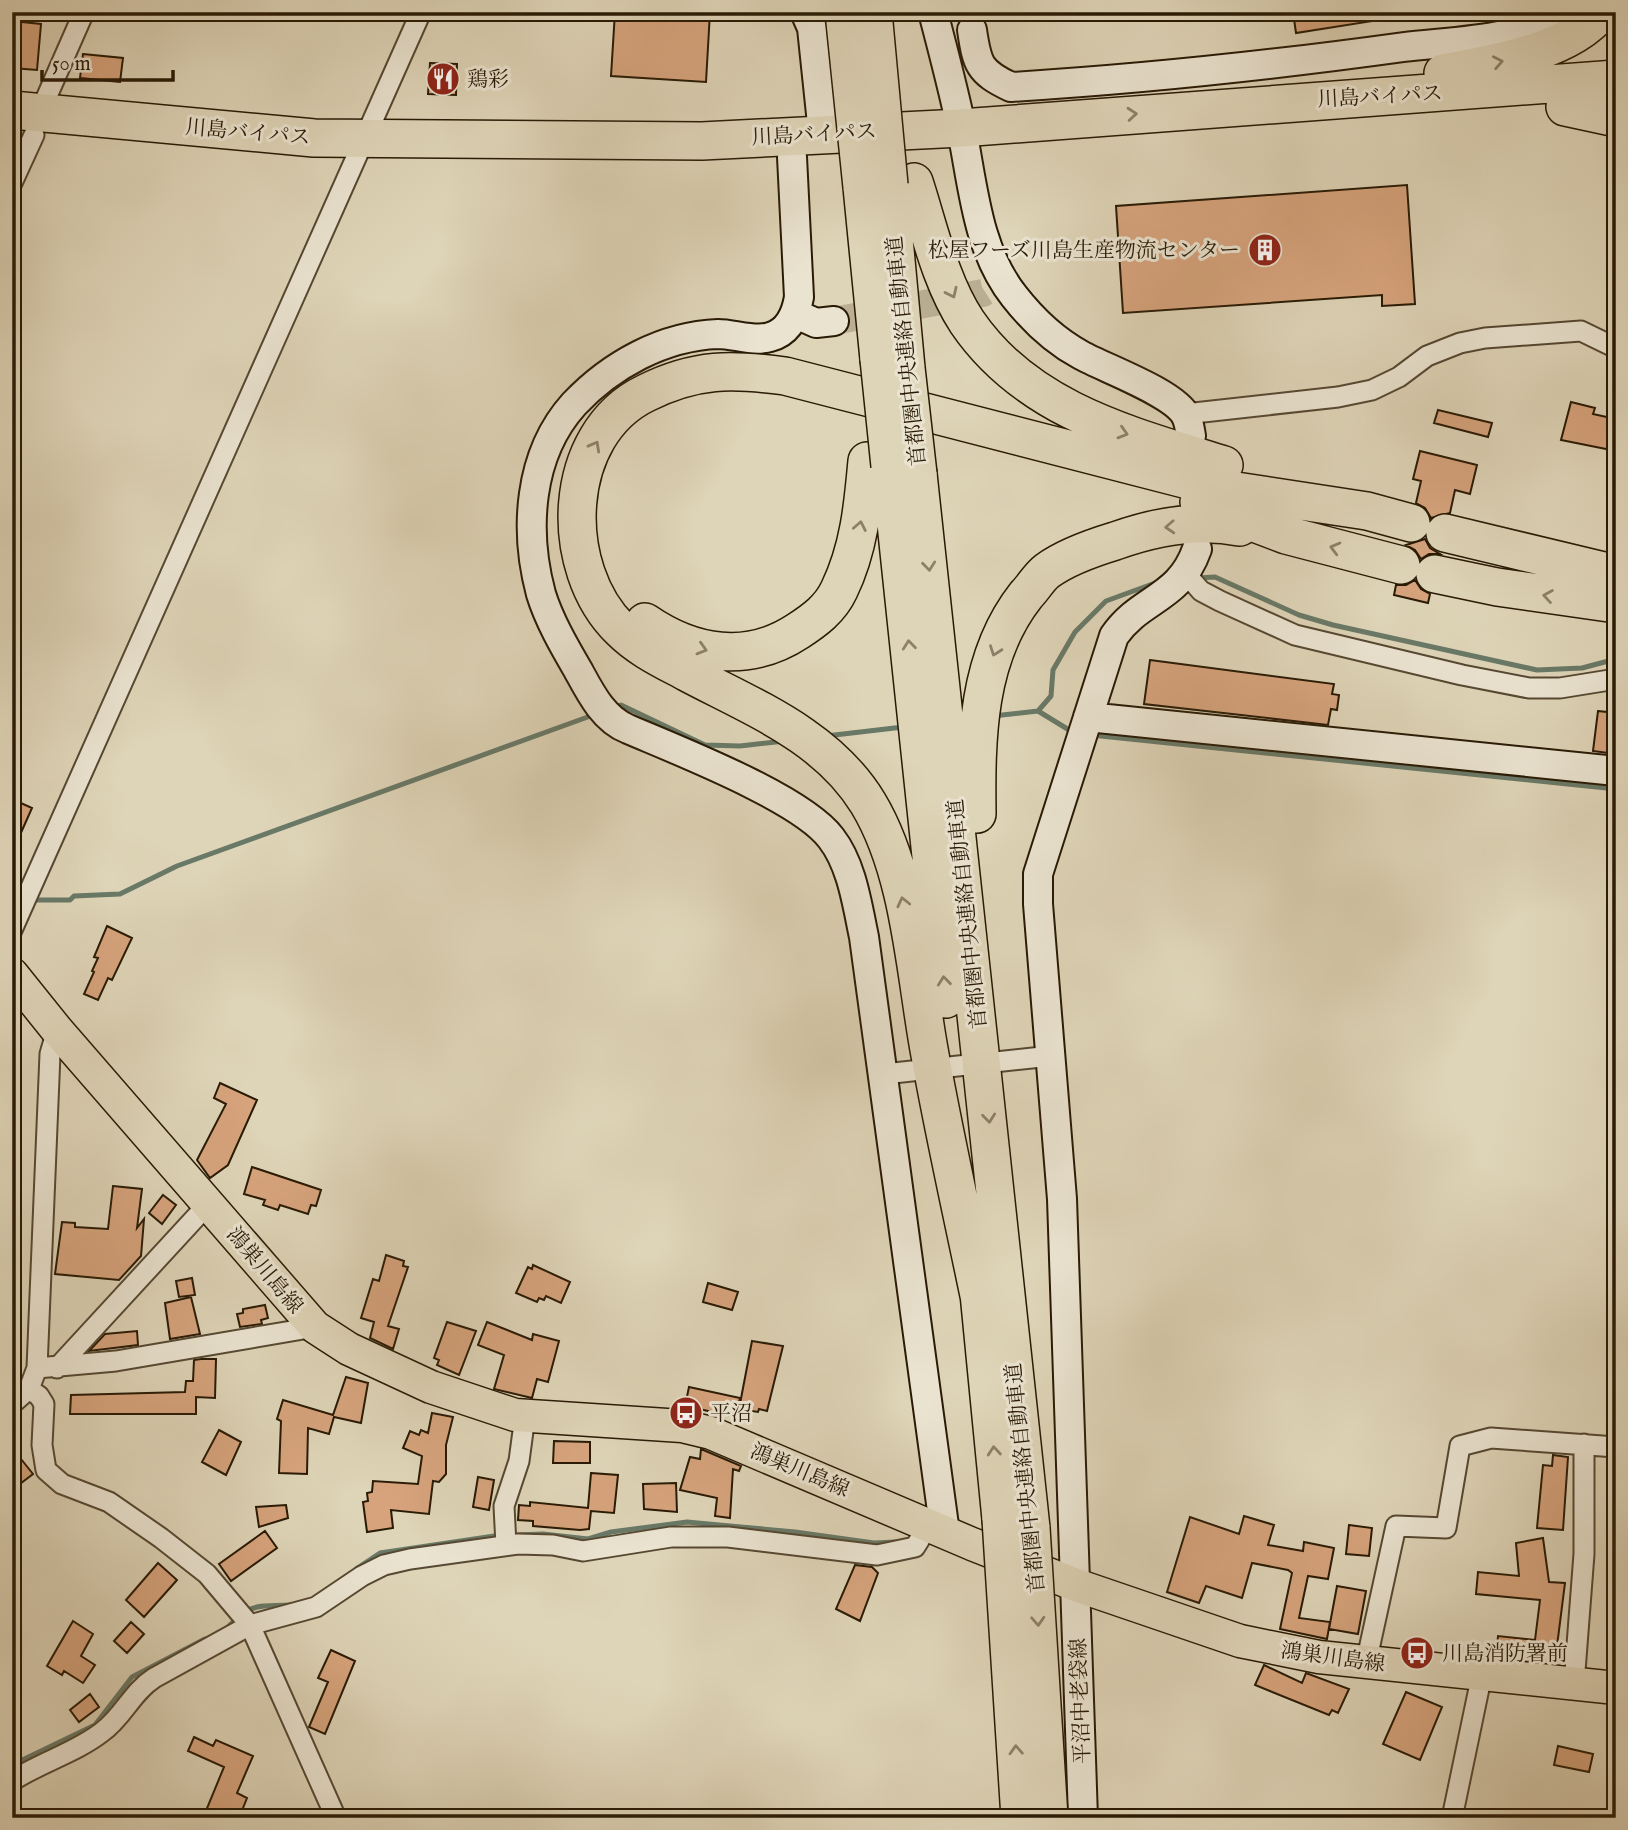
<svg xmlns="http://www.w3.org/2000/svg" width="1628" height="1830" viewBox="0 0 1628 1830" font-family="'IM FELL English','Noto Serif JP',serif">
  <rect width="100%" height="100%" fill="#ded4b7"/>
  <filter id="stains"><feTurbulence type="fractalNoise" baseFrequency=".00286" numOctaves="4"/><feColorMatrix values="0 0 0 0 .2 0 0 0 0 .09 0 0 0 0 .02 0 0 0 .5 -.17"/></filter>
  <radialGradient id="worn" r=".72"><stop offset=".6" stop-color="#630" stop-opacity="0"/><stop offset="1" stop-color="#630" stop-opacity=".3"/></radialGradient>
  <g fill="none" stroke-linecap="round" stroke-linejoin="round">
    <path stroke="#697967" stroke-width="5" d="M1196,578l19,-1 84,38 34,10 204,45 45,-2 34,-9
      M612,708l9,-3 84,40 35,1 45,-5
      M1038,711l13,-15 2,-26 22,-38 31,-31 52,-19
      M993,716l45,-5 36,22
      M1091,735l525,54
      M826,736l77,-9
      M29,900h41l4,-4 46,-2 57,-28 419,-152
      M515,1535l28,-1 45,5 23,-7 76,-10 108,10 79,11 21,-1
      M356,1569l24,-16 121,-18
      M226,1629c26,-27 28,-22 65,-24
      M12,1765l83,-40 37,-48 73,-38"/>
  </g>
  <path fill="#d6a37c" stroke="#291a05" stroke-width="2" d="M615,12h95l-4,70 -95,-6z
    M1293,12h86v8l-83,13z
    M12,21l29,3 -4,46 -25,-2z
    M83,54l40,4 -3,24 -40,-4z
    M430,63l27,1 -1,31 -28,-1z
    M1407,185l8,119 -33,2v-11l-259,18 -7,-107z
    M1571,402l24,6 -2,6 23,5v32l-55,-11z
    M1438,410l54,13 -4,14 -54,-14z
    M1420,451l57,14 -7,29 -15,-4 -5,23 -19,5 -6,-10 -9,-5 5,-22 -8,-2z
    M1425,539l5,9 10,6h-11l-8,5 -6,-9 -9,-5z
    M1415,580l6,9 9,5 -2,9 -34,-8 2,-10h10z
    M1150,660l184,24 -2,10 7,1 -2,15 -6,-1 -3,16 -184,-21z
    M1598,711l18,2v41l-23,-3z
    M12,799l20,9 -20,45z
    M107,926l25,12 -20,42 -4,-2 -10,22 -14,-6 10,-22 -2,-1 6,-13 -4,-1z
    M220,1083l37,17 -29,65 -18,13 -13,-18 29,-56 -12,-6z
    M252,1167l69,23 -5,16 -5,-1 -3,9 -28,-9 -2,5 -15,-5 2,-5 -21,-6z
    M113,1186l29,3 -5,39 7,-9 -3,37 -22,24 -64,-6 7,-52 13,1v4l33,2z
    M163,1195l13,10 -14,19 -13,-11z
    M386,1255l18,6 -1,5 5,1 -20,59 11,3 -6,20 -23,-11 4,-16 -13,-4 12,-39 6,2z
    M533,1265l37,17 -9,21 -15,-7 -2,4 -5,-2 -2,4 -21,-9 12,-26 4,2z
    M192,1278l3,17 -16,2 -3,-16z
    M708,1283l30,9 -6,18 -29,-8z
    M191,1297l9,37 -30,5 -5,-36z
    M265,1305l3,13 -7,2 1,4 -22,3 -3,-13 6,-1v-4z
    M447,1322l29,9 -17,44 -22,-10 2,-5 -5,-2z
    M487,1322l45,18 1,-6 26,7 -11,41 -11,-3 -5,19 -38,-9 10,-34 -26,-10z
    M137,1331l1,14 -49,6 16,-17z
    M752,1341l31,5 -16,65 -8,-2 -1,3 -19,-3z
    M201,1359h15l-1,39 -19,-1v17h-126l1,-19 114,-3 1,-11h7l1,-21z
    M346,1377l22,6 -7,40 -27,-6 -5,17 -21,-6 -1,46 -28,-1 2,-52 -4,-2 6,-19 50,15z
    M689,1387l51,11 -4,19 -51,-11z
    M432,1413l21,4 -7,28v29l-7,8 -6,-1 -4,33 -38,-4 2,18 -26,4 -4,-30 5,-1 -1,-8 5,-1 1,-11 45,3 4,-28 -19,-8 7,-17 9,4 2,-5 7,3z
    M219,1430l22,12 -15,33 -24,-13z
    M554,1441l36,1v21h-37z
    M701,1449l40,17 -2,5 -6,-2 -3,49 -15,-2 2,-18 -37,-8 10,-33 10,2z
    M1553,1455l15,2 -5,73 -26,-2 6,-63 9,1z
    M21,1459l12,15 -21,16v-24z
    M591,1473l27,2 -4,38 -23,-2 -2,18 -9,1 -47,-4v-5l-15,-1 1,-15 11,1v-4l58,6z
    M478,1477l16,3 -5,30 -16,-3z
    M676,1483l1,29 -33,-3 -1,-25z
    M286,1505l2,13 -29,9 -3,-20z
    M1244,1516l30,9 -6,20 35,6 1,-9 30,6 -6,31 -20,-3 -9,42 31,4 -3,17 -47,-10 12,-56 -4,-3 -36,-7 -10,35 -36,-12 -7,17 -32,-11 23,-75 49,17z
    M1349,1525l23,3 -3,28 -23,-2z
    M265,1531l12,17 -46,33 -12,-17z
    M1543,1538l6,44 16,1 -8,63 -14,-2 -2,18 -45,-5 2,-21 37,4 5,-40 -64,-6 2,-22 41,4 -3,-33z
    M158,1563l19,17 -33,37 -18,-17z
    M855,1565l17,2 6,6 -18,48 -24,-12z
    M1337,1586l29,5 -8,43 -29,-5z
    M73,1621l20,13 -12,22 14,9 -12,18 -19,-12 -2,4 -15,-9z
    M131,1622l13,12 -17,19 -13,-12z
    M331,1650l24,11 -30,73 -16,-7 19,-45 -10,-4z
    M1264,1665l38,18 4,-10 43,16 -11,24 -6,-3 -3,5 -74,-30z
    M1406,1692l36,15 -22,53 -37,-16z
    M90,1694l9,13 -20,15 -9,-12z
    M194,1737l19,9 3,-6 37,16 -16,37 10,5 -8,20h-36l21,-51 -36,-16z
    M1558,1746l35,8 -4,18 -35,-7z"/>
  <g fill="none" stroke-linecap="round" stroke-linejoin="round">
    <path stroke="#baaf93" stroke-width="28" stroke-dasharray="28 14" stroke-linecap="butt" d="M834,321l149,-28 11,-7"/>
    <defs>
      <path id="street" d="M40,112l44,-100
        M12,183l22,-48
        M1185,414l153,-17 34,-7 27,-13 28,-21 33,-13 25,-5 96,-7 35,17
        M1186,574l15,17 19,10 75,34 167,40 67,13h31l56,-9
        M12,930l409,-918
        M884,1074l167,-18
        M37,1368l79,-7 199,-34
        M57,1368l152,-165
        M29,1389l10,7 5,8 -2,41 4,25 16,14 47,18 52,36 46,36 43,51 86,193
        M12,1404l17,-15 8,-21 13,-314 7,-24
        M506,1545l-2,-39 15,-45 6,-45
        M1366,1663l30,-137 50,2 14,-82 31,-8 125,9
        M1574,1684l10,-130v-110
        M12,1781c29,-19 63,-28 90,-49 21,-15 30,-40 52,-54l96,-53 66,-18 46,-31 22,-11 26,-6 108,-15 35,1 30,6 88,-14h57l149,18 38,-8 13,-21
        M1452,1818l30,-144"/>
      <path id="secondary" d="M805,12l7,16 11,105
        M933,12c10,38 20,76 28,114 12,57 15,122 53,170 18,23 41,45 67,59 23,13 94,38 105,61 3,6 4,14 5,20
        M972,30c5,34 7,42 39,57 132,-8 262,-22 393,-40 50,-6 118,-6 159,-35
        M792,157l7,140c-3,18 -10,35 -29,40 -15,5 -36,-3 -52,-3 -55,2 -107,31 -144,70 -46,51 -50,127 -33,190 8,26 23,52 37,76 12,22 25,49 50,59 49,21 173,69 203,109 21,27 26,66 33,99l81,596
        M796,314l20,9 18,-2
        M1088,717l528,54
        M1083,1818l-21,-619 -24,-295v-30l76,-238c27,-39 65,-36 83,-87"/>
      <path id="primary" d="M12,974l45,56 258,297 34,22 82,38 84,28 167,11 29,7 261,111 104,41 164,56 79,16 297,31"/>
      <path id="highway" d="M1443,73c48,-9 125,-20 158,-61
        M1565,107l51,11
        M12,110l302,28 388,3 259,-13 655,-49
        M914,182c15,46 26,99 53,140 60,88 161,113 257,143
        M889,185l17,183
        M862,187l17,172
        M890,466l56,533
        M918,474l113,1054
        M1199,502l87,33 115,30
        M1445,533l171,41
        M1435,574l62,13 119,17
        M645,622c48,33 103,42 153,9 17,-11 32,-22 41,-41 20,-41 24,-84 28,-129
        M977,814c-1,-76 0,-157 49,-219 7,-7 13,-18 21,-24 19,-14 45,-23 68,-30 39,-14 84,-22 125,-14
        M978,1283l23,236
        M981,1305c-17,-83 -36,-166 -51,-250 -15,-80 -19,-181 -62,-252 -41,-67 -114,-95 -180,-130 -24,-13 -48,-24 -67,-43 -64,-62 -60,-196 25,-237 50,-25 86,-24 139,-17l438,113 144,22 44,12"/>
    </defs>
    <use href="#street" stroke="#564832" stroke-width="23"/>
    <use href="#secondary" stroke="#291a05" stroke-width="32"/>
    <use href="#primary" stroke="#291a05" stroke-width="35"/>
    <use href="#highway" stroke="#291a05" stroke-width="40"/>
    <use href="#street" stroke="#eae3d0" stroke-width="19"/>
    <use href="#secondary" stroke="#eae3d0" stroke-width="28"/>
    <use href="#primary" stroke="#ded4b7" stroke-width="32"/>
    <use href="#highway" stroke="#ded4b7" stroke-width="37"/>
    <defs>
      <path id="highway-bridge" d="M844,12l18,175
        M873,12l16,173
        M879,359l11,107
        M906,368l12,106
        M1001,1519l19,299
        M1031,1528l18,290"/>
    </defs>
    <use href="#highway-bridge" stroke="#291a05" stroke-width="40" stroke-linecap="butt"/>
    <use href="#highway-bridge" stroke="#ded4b7" stroke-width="37"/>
  </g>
  <defs><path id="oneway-chevron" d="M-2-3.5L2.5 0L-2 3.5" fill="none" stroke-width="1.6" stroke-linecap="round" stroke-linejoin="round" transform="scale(1.75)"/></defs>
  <g stroke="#8d8067">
    <use href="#oneway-chevron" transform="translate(1498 62) rotate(-11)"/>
    <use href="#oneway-chevron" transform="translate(1132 114) rotate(-5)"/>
    <use href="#oneway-chevron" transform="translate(952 293) rotate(65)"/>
    <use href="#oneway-chevron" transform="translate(1123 433) rotate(17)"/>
    <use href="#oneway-chevron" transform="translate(595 446) rotate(-61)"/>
    <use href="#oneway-chevron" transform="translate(860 526) rotate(-79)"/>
    <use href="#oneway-chevron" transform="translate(1170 527) rotate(177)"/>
    <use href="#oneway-chevron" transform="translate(1335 548) rotate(-165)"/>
    <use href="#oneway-chevron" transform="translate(929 566) rotate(84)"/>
    <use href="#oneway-chevron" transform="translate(1548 596) rotate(-171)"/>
    <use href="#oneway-chevron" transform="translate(909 645) rotate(-96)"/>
    <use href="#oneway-chevron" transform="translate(702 649) rotate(17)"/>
    <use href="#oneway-chevron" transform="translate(995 651) rotate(110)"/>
    <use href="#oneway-chevron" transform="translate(903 902) rotate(-103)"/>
    <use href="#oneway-chevron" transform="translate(944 981) rotate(-96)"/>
    <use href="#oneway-chevron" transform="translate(989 1118) rotate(84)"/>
    <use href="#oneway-chevron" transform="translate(994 1451) rotate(-95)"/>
    <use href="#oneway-chevron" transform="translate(1038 1621) rotate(87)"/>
    <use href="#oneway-chevron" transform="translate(1016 1750) rotate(-93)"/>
  </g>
  <defs>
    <symbol id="restaurant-disc" viewBox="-11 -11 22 22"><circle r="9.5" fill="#8f2418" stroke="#eae3d0"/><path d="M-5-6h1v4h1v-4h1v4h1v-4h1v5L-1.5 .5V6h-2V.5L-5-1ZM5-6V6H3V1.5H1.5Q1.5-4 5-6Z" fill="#fff"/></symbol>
    <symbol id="building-disc" viewBox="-11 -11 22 22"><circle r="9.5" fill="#8f2418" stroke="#eae3d0"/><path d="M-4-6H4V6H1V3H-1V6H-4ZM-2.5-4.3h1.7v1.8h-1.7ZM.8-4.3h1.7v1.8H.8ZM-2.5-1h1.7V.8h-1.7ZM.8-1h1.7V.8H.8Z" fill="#fff"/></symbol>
    <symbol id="bus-disc" viewBox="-11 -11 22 22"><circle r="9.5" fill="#8f2418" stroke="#eae3d0"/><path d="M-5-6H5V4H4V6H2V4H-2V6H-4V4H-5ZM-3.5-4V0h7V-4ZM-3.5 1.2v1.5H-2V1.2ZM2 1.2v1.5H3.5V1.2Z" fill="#fff"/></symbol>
  </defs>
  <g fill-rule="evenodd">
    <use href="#restaurant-disc" x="424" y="60" width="38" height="38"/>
    <use href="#building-disc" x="1246" y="231" width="38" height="38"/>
    <use href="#bus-disc" x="667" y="1394" width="38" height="38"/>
    <use href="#bus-disc" x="1398" y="1634" width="38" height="38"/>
  </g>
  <g text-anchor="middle" stroke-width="6" stroke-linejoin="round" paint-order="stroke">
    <g font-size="21" fill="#291a05" stroke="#eae3d0" text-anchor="start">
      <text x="467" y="86">鶏彩</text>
      <text x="1240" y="257" text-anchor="end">松屋フーズ川島生産物流センター</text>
      <text x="710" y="1420">平沼</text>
      <text x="1442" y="1660">川島消防署前</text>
    </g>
    <g font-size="21" fill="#291a05" stroke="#eae3d0">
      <text transform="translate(1380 96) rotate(-3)" y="7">川島バイパス</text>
      <text transform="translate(248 132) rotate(5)" y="7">川島バイパス</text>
      <text transform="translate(814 134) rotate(-3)" y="7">川島バイパス</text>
      <text transform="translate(906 351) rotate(-96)" y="7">首都圏中央連絡自動車道</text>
      <text transform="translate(967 914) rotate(-96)" y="7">首都圏中央連絡自動車道</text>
      <text transform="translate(265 1270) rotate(50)" y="7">鴻巣川島線</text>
      <text transform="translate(800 1470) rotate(23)" y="7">鴻巣川島線</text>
      <text transform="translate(1025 1478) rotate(-96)" y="7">首都圏中央連絡自動車道</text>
      <text transform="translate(1333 1657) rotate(8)" y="7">鴻巣川島線</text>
      <text transform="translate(1080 1701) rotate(-92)" y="7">平沼中老袋線</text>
    </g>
  </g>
  <rect width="1628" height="1830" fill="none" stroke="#ded4b7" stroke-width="42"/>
  <rect x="14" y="14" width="1600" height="1802" fill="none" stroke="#291a05" stroke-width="3.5"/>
  <rect x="21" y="21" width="1586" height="1788" fill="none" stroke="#291a05" stroke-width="2"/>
  <path d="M42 70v10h131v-10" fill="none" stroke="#291a05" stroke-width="3.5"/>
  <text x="52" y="70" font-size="21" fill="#291a05" stroke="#eae3d0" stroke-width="5" paint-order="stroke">50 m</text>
  <rect width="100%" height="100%" filter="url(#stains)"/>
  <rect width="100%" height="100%" fill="url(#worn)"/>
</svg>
